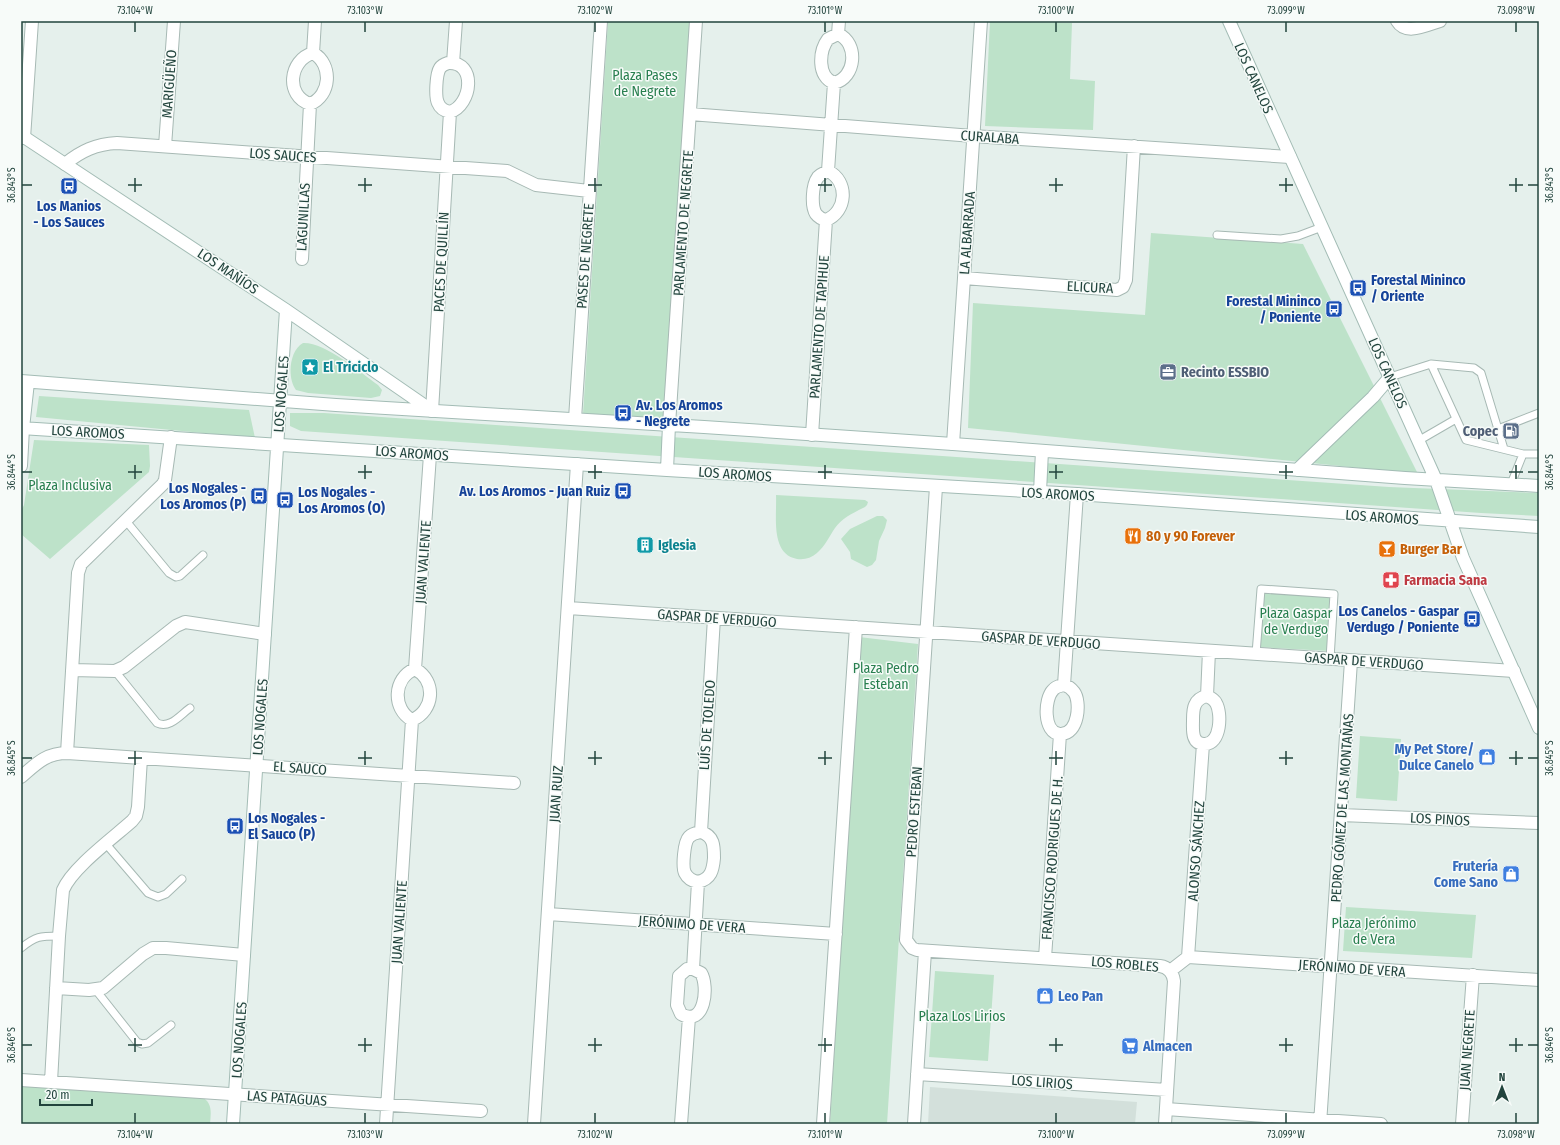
<svg xmlns="http://www.w3.org/2000/svg" width="1560" height="1145" viewBox="0 0 1560 1145" font-family="'Fira Sans Condensed',sans-serif">
  <rect width="100%" height="100%" fill="#e5f0ec"/>
  <path fill="#d3e0db" d="M930,1087l207,15 -2,22h-207z"/>
  <path fill="#bde2c9" d="M608,21h82l-27,399 -80,-6z
    M990,21l82,2 -2,56 25,2 -2,49 -108,-4z
    M1151,233l152,11 115,230 -450,-46 5,-125 172,12z
    M303,343c22,-1 57,29 75,42l4,5 -2,6 -9,2 -63,-5 -12,-3c-9,-12 -7,-39 7,-47z
    M39,396l210,14 6,28 -219,-21z
    M290,413h34l1065,74 150,6v23l-58,-3 -1180,-82 -11,-5z
    M34,440l115,5 1,21 -1,6 -99,87 -29,-25v-23l3,-6z
    M776,495l89,5 3,2 -1,3 -2,2c-12,6 -23,11 -30,21 -6,9 -10,18 -18,25 -6,5 -12,7 -20,6 -27,-5 -20,-43 -21,-64z
    M877,516h6l4,4 -2,8 -6,13 -3,19 -4,5 -5,2 -16,-8 -1,-7 -9,-13 9,-10z
    M1262,590l71,5 -4,56 -70,-4z
    M859,637l59,7 -31,480h-57z
    M1360,736l41,3 -4,62 -41,-3z
    M1346,907l130,8 -4,43 -129,-7z
    M935,971l59,4 -6,86 -59,-4z
    M21,1084l179,12c13,6 11,16 10,28h-189z"/>
  <g fill="none" stroke-linecap="round" stroke-linejoin="round">
    <defs>
      <path id="lane" d="M1217,235l64,4 17,-3 24,-9
        M1431,364l43,4 7,5 23,76
        M1390,377l41,-13 35,76 57,14h16
        M1498,429l41,-16
        M1418,441l38,-22
        M1511,484l12,-30
        M126,521l43,52 7,4 4,-1 23,-21
        M1256,654l5,-65 73,5 -4,65
        M115,671l42,52c13,6 23,-8 33,-15
        M106,844l42,49 10,4 8,-3 16,-15
        M21,948c15,-12 19,-12 38,-12
        M95,989l42,53 5,2 6,-1 23,-18"/>
      <path id="street" d="M1397,21c9,15 29,4 43,0
        M838,34c21,9 18,44 -4,49 -17,-6 -15,-32 -6,-44z
        M838,34l1,-13
        M313,53c20,11 18,43 -3,51 -25,-8 -21,-44 3,-51z
        M313,53l2,-32
        M448,63c29,-2 24,42 2,49 -5,-1 -10,-4 -12,-9 -3,-6 -2,-29 2,-35 2,-3 5,-4 8,-5z
        M453,63l3,-42
        M690,114l283,22 317,21
        M24,138l8,-117
        M165,146l9,-125
        M65,164c16,-13 31,-20 52,-21l390,28 29,14 53,6
        M828,171c21,10 19,41 -2,49 -4,-1 -7,-2 -10,-6 -5,-8 -4,-29 2,-37 3,-3 6,-4 10,-6z
        M828,171l6,-88
        M302,259l8,-155
        M964,278l153,12 6,-3 3,-7 8,-134
        M432,411l18,-299
        M575,419l26,-398
        M669,425l27,-404
        M812,435l14,-215
        M953,444l28,-423
        M21,466l2,-38
        M936,487l-30,453 6,8 5,2 243,16c8,1 13,7 14,15l-9,143
        M568,608l946,63
        M415,669l15,-214
        M415,669c22,12 19,42 -3,51 -20,-11 -19,-42 3,-51z
        M72,670l43,1 9,-4 52,-41 9,-4 80,12
        M1064,685l13,-191
        M1064,685c4,1 7,3 10,7 7,9 5,43 -14,42 -17,-1 -16,-35 -7,-44 3,-4 7,-4 11,-5z
        M1207,696c4,2 7,3 9,7 6,10 5,42 -12,41 -13,0 -11,-15 -11,-24 0,-5 0,-11 2,-15 2,-5 7,-8 12,-9z
        M1207,696l2,-45
        M67,753l11,-180 3,-9 82,-80 2,-4 6,-43
        M21,777c15,-13 25,-24 46,-24l447,30
        M1341,815l198,8
        M701,832l13,-214
        M701,832c13,4 13,14 13,26 -1,12 -3,21 -16,24 -6,-1 -10,-3 -13,-9 -3,-6 -1,-31 4,-36 4,-4 7,-4 12,-5z
        M548,914l288,20
        M1188,957l15,-213
        M1045,958l15,-224
        M687,969h6l8,4c8,13 4,55 -20,41l-4,-9 2,-29z
        M693,969l5,-87
        M1170,971l18,-14 351,23
        M56,988l33,2 14,-2 40,-34 10,-6h13l78,7
        M917,1074l250,16
        M21,1080l460,31
        M51,1082l8,-146 4,-46c9,-22 50,-52 69,-69l4,-5 2,-9 3,-49
        M1166,1109l215,15
        M386,1124l26,-404
        M534,1124l43,-660
        M681,1124l8,-107
        M823,1124l33,-497
        M914,1124l11,-173
        M1320,1124l31,-463
        M1462,1124l11,-149"/>
      <path id="secondary" d="M1229,21l207,459 27,78 76,170
        M21,135l265,175 145,100
        M21,381l315,24 368,22 249,17 452,34 134,8
        M21,428l646,42 410,24 462,33
        M23,428l5,-46
        M667,470l2,-45
        M1297,470l76,-73 17,-20
        M1040,492l2,-41
        M233,1124l53,-814"/>
    </defs>
    <use href="#lane" stroke="#a7b9b4" stroke-width="9"/>
    <use href="#street" stroke="#a7b9b4" stroke-width="14"/>
    <use href="#secondary" stroke="#a3bcb5" stroke-width="14"/>
    <use href="#lane" stroke="#fff" stroke-width="7"/>
    <use href="#street" stroke="#fff" stroke-width="12"/>
    <use href="#secondary" stroke="#fff" stroke-width="12"/>
  </g>
  <path fill="none" stroke="#22443d" stroke-width="1.5" d="M135,22v10M365,22v10M595,22v10M825,22v10M1056,22v10M1286,22v10M1516,22v10M135,178v14M365,178v14M595,178v14M825,178v14M1056,178v14M1286,178v14M1516,178v14M22,185h10M128,185h14M358,185h14M588,185h14M818,185h14M1049,185h14M1279,185h14M1509,185h14M1528,185h10M135,465v14M365,465v14M595,465v14M825,465v14M1056,465v14M1286,465v14M1516,465v14M22,472h10M128,472h14M358,472h14M588,472h14M818,472h14M1049,472h14M1279,472h14M1509,472h14M1528,472h10M135,751v14M365,751v14M595,751v14M825,751v14M1056,751v14M1286,751v14M1516,751v14M22,758h10M128,758h14M358,758h14M588,758h14M818,758h14M1049,758h14M1279,758h14M1509,758h14M1528,758h10M135,1038v14M365,1038v14M595,1038v14M825,1038v14M1056,1038v14M1286,1038v14M1516,1038v14M22,1045h10M128,1045h14M358,1045h14M588,1045h14M818,1045h14M1049,1045h14M1279,1045h14M1509,1045h14M1528,1045h10M135,1113v10M365,1113v10M595,1113v10M825,1113v10M1056,1113v10M1286,1113v10M1516,1113v10"/>
  <defs>
    <symbol id="bus-square" viewBox="-11 -11 22 22"><rect x="-9" y="-9" width="18" height="18" rx="4" fill="#1a4fb4" stroke="#f7fbf9"/><path d="M-5-6H5V4H4V6H2V4H-2V6H-4V4H-5ZM-3.5-4V0h7V-4ZM-3.5 1.2v1.5H-2V1.2ZM2 1.2v1.5H3.5V1.2Z" fill="#fff"/></symbol>
    <symbol id="sight-square" viewBox="-11 -11 22 22"><rect x="-9" y="-9" width="18" height="18" rx="4" fill="#0f9aa8" stroke="#f7fbf9"/><path d="M0-6L1.8-2.2L6-1.7L2.9 1.2L3.7 5.4L0 3.3L-3.7 5.4L-2.9 1.2L-6-1.7L-1.8-2.2Z" fill="#fff"/></symbol>
    <symbol id="office-square" viewBox="-11 -11 22 22"><rect x="-9" y="-9" width="18" height="18" rx="4" fill="#5c6f8a" stroke="#f7fbf9"/><path d="M-6-3h4V-5.5h4V-3h4V5H-6ZM-1-4.5V-3h2v-1.5ZM-6 0V1H6V0Z" fill="#fff"/></symbol>
    <symbol id="fuel-square" viewBox="-11 -11 22 22"><rect x="-9" y="-9" width="18" height="18" rx="4" fill="#5c6f8a" stroke="#f7fbf9"/><path d="M-5.5-6h7V0h2V4h1.3V-2.5L3-4.5l.8-.8L6-3V5H2.5V1h-1V6h-7ZM-4.2-4.7v3.2H.2V-4.7Z" fill="#fff"/></symbol>
    <symbol id="restaurant-square" viewBox="-11 -11 22 22"><rect x="-9" y="-9" width="18" height="18" rx="4" fill="#e8710a" stroke="#f7fbf9"/><path d="M-5-6h1v4h1v-4h1v4h1v-4h1v5L-1.5 .5V6h-2V.5L-5-1ZM5-6V6H3V1.5H1.5Q1.5-4 5-6Z" fill="#fff"/></symbol>
    <symbol id="building-square" viewBox="-11 -11 22 22"><rect x="-9" y="-9" width="18" height="18" rx="4" fill="#0f9aa8" stroke="#f7fbf9"/><path d="M-4-6H4V6H1V3H-1V6H-4ZM-2.5-4.3h1.7v1.8h-1.7ZM.8-4.3h1.7v1.8H.8ZM-2.5-1h1.7V.8h-1.7ZM.8-1h1.7V.8H.8Z" fill="#fff"/></symbol>
    <symbol id="bar-square" viewBox="-11 -11 22 22"><rect x="-9" y="-9" width="18" height="18" rx="4" fill="#e8710a" stroke="#f7fbf9"/><path d="M-6-5H6L.8 .8V4.5H3.5V6h-7V4.5H-.8V.8Z" fill="#fff"/></symbol>
    <symbol id="pharmacy-square" viewBox="-11 -11 22 22"><rect x="-9" y="-9" width="18" height="18" rx="4" fill="#e0444e" stroke="#f7fbf9"/><path d="M-2-6h4v4h4v4h-4v4h-4v-4h-4v-4h4Z" fill="#fff"/></symbol>
    <symbol id="shop-square" viewBox="-11 -11 22 22"><rect x="-9" y="-9" width="18" height="18" rx="4" fill="#3f7fe0" stroke="#f7fbf9"/><path d="M-5-2.5h2.3a2.7 3.5 0 0 1 5.4 0H5L5.5 6h-11ZM-1.5-2.5h3a1.5 2.3 0 0 0-3 0Z" fill="#fff"/></symbol>
    <symbol id="supermarket-square" viewBox="-11 -11 22 22"><rect x="-9" y="-9" width="18" height="18" rx="4" fill="#3f7fe0" stroke="#f7fbf9"/><path d="M-6-5.5h2.5l.6 2H6L4.5 2H-2.5L-4.4-4H-6ZM-1.5 3.2a1.3 1.3 0 1 0 .1 0ZM3 3.2a1.3 1.3 0 1 0 .1 0Z" fill="#fff"/></symbol>
  </defs>
  <g fill-rule="evenodd">
    <use href="#bus-square" x="59" y="176" width="20" height="20"/>
    <use href="#bus-square" x="1348" y="278" width="20" height="20"/>
    <use href="#bus-square" x="1324" y="299" width="20" height="20"/>
    <use href="#sight-square" x="300" y="357" width="20" height="20"/>
    <use href="#office-square" x="1158" y="362" width="20" height="20"/>
    <use href="#bus-square" x="613" y="403" width="20" height="20"/>
    <use href="#fuel-square" x="1501" y="421" width="20" height="20"/>
    <use href="#bus-square" x="613" y="481" width="20" height="20"/>
    <use href="#bus-square" x="249" y="486" width="20" height="20"/>
    <use href="#bus-square" x="275" y="490" width="20" height="20"/>
    <use href="#restaurant-square" x="1123" y="526" width="20" height="20"/>
    <use href="#building-square" x="635" y="535" width="20" height="20"/>
    <use href="#bar-square" x="1377" y="539" width="20" height="20"/>
    <use href="#pharmacy-square" x="1381" y="570" width="20" height="20"/>
    <use href="#bus-square" x="1462" y="609" width="20" height="20"/>
    <use href="#shop-square" x="1477" y="747" width="20" height="20"/>
    <use href="#bus-square" x="225" y="816" width="20" height="20"/>
    <use href="#shop-square" x="1501" y="864" width="20" height="20"/>
    <use href="#shop-square" x="1035" y="986" width="20" height="20"/>
    <use href="#supermarket-square" x="1120" y="1036" width="20" height="20"/>
  </g>
  <g text-anchor="middle" stroke-width="3" stroke-linejoin="round" paint-order="stroke">
    <g font-size="14" fill="#287f4f" stroke="#f7fbf9">
      <text x="645" y="80">Plaza Pases<tspan x="645" dy="16">de Negrete</tspan></text>
      <text x="70" y="490">Plaza Inclusiva</text>
      <text x="1296" y="618">Plaza Gaspar<tspan x="1296" dy="16">de Verdugo</tspan></text>
      <text x="886" y="673">Plaza Pedro<tspan x="886" dy="16">Esteban</tspan></text>
      <text x="1374" y="928">Plaza Jerónimo<tspan x="1374" dy="16">de Vera</tspan></text>
      <text x="962" y="1021">Plaza Los Lirios</text>
    </g>
    <g font-size="14" fill="#22443d" stroke="#f7fbf9">
      <text transform="translate(1254 78) rotate(66)" y="5">LOS CANELOS</text>
      <text transform="translate(169 84) rotate(-86)" y="5">MARIGÜEÑO</text>
      <text transform="translate(990 137) rotate(4)" y="5">CURALABA</text>
      <text transform="translate(283 155) rotate(4)" y="5">LOS SAUCES</text>
      <text transform="translate(303 217) rotate(-87)" y="5">LAGUNILLAS</text>
      <text transform="translate(683 223) rotate(-86)" y="5">PARLAMENTO DE NEGRETE</text>
      <text transform="translate(967 233) rotate(-86)" y="5">LA ALBARRADA</text>
      <text transform="translate(585 256) rotate(-86)" y="5">PASES DE NEGRETE</text>
      <text transform="translate(441 262) rotate(-87)" y="5">PACES DE QUILLÍN</text>
      <text transform="translate(228 271) rotate(34)" y="5">LOS MAÑÍOS</text>
      <text transform="translate(1090 287) rotate(3)" y="5">ELICURA</text>
      <text transform="translate(819 327) rotate(-86)" y="5">PARLAMENTO DE TAPIHUE</text>
      <text transform="translate(1388 373) rotate(66)" y="5">LOS CANELOS</text>
      <text transform="translate(281 394) rotate(-86)" y="5">LOS NOGALES</text>
      <text transform="translate(88 432) rotate(3)" y="5">LOS AROMOS</text>
      <text transform="translate(412 453) rotate(4)" y="5">LOS AROMOS</text>
      <text transform="translate(735 474) rotate(4)" y="5">LOS AROMOS</text>
      <text transform="translate(1058 494) rotate(3)" y="5">LOS AROMOS</text>
      <text transform="translate(1382 517) rotate(4)" y="5">LOS AROMOS</text>
      <text transform="translate(423 562) rotate(-86)" y="5">JUAN VALIENTE</text>
      <text transform="translate(717 618) rotate(4)" y="5">GASPAR DE VERDUGO</text>
      <text transform="translate(1041 640) rotate(4)" y="5">GASPAR DE VERDUGO</text>
      <text transform="translate(1364 661) rotate(4)" y="5">GASPAR DE VERDUGO</text>
      <text transform="translate(260 717) rotate(-86)" y="5">LOS NOGALES</text>
      <text transform="translate(707 725) rotate(-86)" y="5">LUÍS DE TOLEDO</text>
      <text transform="translate(300 768) rotate(4)" y="5">EL SAUCO</text>
      <text transform="translate(556 794) rotate(-86)" y="5">JUAN RUIZ</text>
      <text transform="translate(1342 808) rotate(-86)" y="5">PEDRO GÓMEZ DE LAS MONTAÑAS</text>
      <text transform="translate(914 812) rotate(-86)" y="5">PEDRO ESTEBAN</text>
      <text transform="translate(1440 819) rotate(3)" y="5">LOS PINOS</text>
      <text transform="translate(1196 851) rotate(-86)" y="5">ALONSO SÁNCHEZ</text>
      <text transform="translate(1052 858) rotate(-86)" y="5">FRANCISCO RODRIGUES DE H.</text>
      <text transform="translate(399 922) rotate(-86)" y="5">JUAN VALIENTE</text>
      <text transform="translate(692 924) rotate(4)" y="5">JERÓNIMO DE VERA</text>
      <text transform="translate(1125 964) rotate(5)" y="5">LOS ROBLES</text>
      <text transform="translate(1352 968) rotate(4)" y="5">JERÓNIMO DE VERA</text>
      <text transform="translate(239 1040) rotate(-86)" y="5">LOS NOGALES</text>
      <text transform="translate(1467 1050) rotate(-86)" y="5">JUAN NEGRETE</text>
      <text transform="translate(1042 1082) rotate(4)" y="5">LOS LIRIOS</text>
      <text transform="translate(287 1098) rotate(4)" y="5">LAS PATAGUAS</text>
    </g>
    <g font-size="14" font-weight="bold" fill="#164399" stroke="#f7fbf9" text-anchor="start">
      <text x="69" y="211" text-anchor="middle">Los Manios<tspan x="69" dy="16">- Los Sauces</tspan></text>
      <text x="1371" y="285">Forestal Mininco<tspan x="1371" dy="16">/ Oriente</tspan></text>
      <text x="1321" y="306" text-anchor="end">Forestal Mininco<tspan x="1321" dy="16">/ Poniente</tspan></text>
      <text x="636" y="410">Av. Los Aromos<tspan x="636" dy="16">- Negrete</tspan></text>
      <text x="246" y="493" text-anchor="end">Los Nogales -<tspan x="246" dy="16">Los Aromos (P)</tspan></text>
      <text x="610" y="496" text-anchor="end">Av. Los Aromos - Juan Ruiz</text>
      <text x="298" y="497">Los Nogales -<tspan x="298" dy="16">Los Aromos (O)</tspan></text>
      <text x="1459" y="616" text-anchor="end">Los Canelos - Gaspar<tspan x="1459" dy="16">Verdugo / Poniente</tspan></text>
      <text x="248" y="823">Los Nogales -<tspan x="248" dy="16">El Sauco (P)</tspan></text>
    </g>
    <g font-size="14" font-weight="bold" fill="#0d838f" stroke="#f7fbf9" text-anchor="start">
      <text x="323" y="372">El Triciclo</text>
      <text x="658" y="550">Iglesia</text>
    </g>
    <g font-size="14" font-weight="bold" fill="#4e5e75" stroke="#f7fbf9" text-anchor="start">
      <text x="1181" y="377">Recinto ESSBIO</text>
      <text x="1498" y="436" text-anchor="end">Copec</text>
    </g>
    <g font-size="14" font-weight="bold" fill="#c56008" stroke="#f7fbf9" text-anchor="start">
      <text x="1146" y="541">80 y 90 Forever</text>
      <text x="1400" y="554">Burger Bar</text>
    </g>
    <g font-size="14" font-weight="bold" fill="#be3a42" stroke="#f7fbf9" text-anchor="start">
      <text x="1404" y="585">Farmacia Sana</text>
    </g>
    <g font-size="14" font-weight="bold" fill="#366cbe" stroke="#f7fbf9" text-anchor="end">
      <text x="1474" y="754">My Pet Store/<tspan x="1474" dy="16">Dulce Canelo</tspan></text>
      <text x="1498" y="871">Frutería<tspan x="1498" dy="16">Come Sano</tspan></text>
      <text x="1058" y="1001" text-anchor="start">Leo Pan</text>
      <text x="1143" y="1051" text-anchor="start">Almacen</text>
    </g>
  </g>
  <rect width="1560" height="1145" fill="none" stroke="#f7fbf9" stroke-width="44"/>
  <g transform="translate(1502 1087)" stroke="#f7fbf9" stroke-width="3" paint-order="stroke">
  <path d="M0-3L7 15L0 10L-7 15Z" fill="#22443d"/>
  <text y="-6" font-size="11" font-weight="bold" text-anchor="middle" fill="#22443d">N</text>
  </g>
  <path d="M40 1099v6h52v-6" fill="none" stroke="#22443d" stroke-width="2"/>
  <text x="46" y="1099" font-size="12" fill="#22443d" stroke="#f7fbf9" stroke-width="3" paint-order="stroke">20 m</text>
  <rect x="22" y="22" width="1516" height="1101" fill="none" stroke="#22443d" stroke-width="1.5"/>
  <g font-size="10" text-anchor="middle" fill="#22443d">
    <text x="135" y="14">73.104°W</text>
    <text x="365" y="14">73.103°W</text>
    <text x="595" y="14">73.102°W</text>
    <text x="825" y="14">73.101°W</text>
    <text x="1056" y="14">73.100°W</text>
    <text x="1286" y="14">73.099°W</text>
    <text x="1516" y="14">73.098°W</text>
    <text transform="translate(11 185) rotate(-90)" y="4">36.843°S</text>
    <text transform="translate(1549 185) rotate(-90)" y="4">36.843°S</text>
    <text transform="translate(11 472) rotate(-90)" y="4">36.844°S</text>
    <text transform="translate(1549 472) rotate(-90)" y="4">36.844°S</text>
    <text transform="translate(11 758) rotate(-90)" y="4">36.845°S</text>
    <text transform="translate(1549 758) rotate(-90)" y="4">36.845°S</text>
    <text transform="translate(11 1045) rotate(-90)" y="4">36.846°S</text>
    <text transform="translate(1549 1045) rotate(-90)" y="4">36.846°S</text>
    <text x="135" y="1138">73.104°W</text>
    <text x="365" y="1138">73.103°W</text>
    <text x="595" y="1138">73.102°W</text>
    <text x="825" y="1138">73.101°W</text>
    <text x="1056" y="1138">73.100°W</text>
    <text x="1286" y="1138">73.099°W</text>
    <text x="1516" y="1138">73.098°W</text>
  </g>
</svg>
